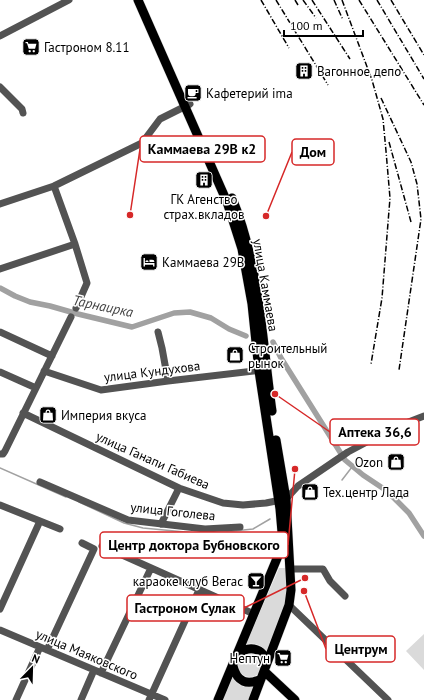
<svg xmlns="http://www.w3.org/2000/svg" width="424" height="700" viewBox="0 0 424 700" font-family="'PT Sans',sans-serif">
  <rect width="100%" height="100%" fill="#fff"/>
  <path fill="#dadada" d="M279,568h6l3,22 -2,16 -18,47c-5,-7 -12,-11 -22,-9z
    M424,634v36l-18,-19z
    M238 665a12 12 0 1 1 24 0a12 12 0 1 1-24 0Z
    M232,676c6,10 12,13 23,10l-5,14h-28z"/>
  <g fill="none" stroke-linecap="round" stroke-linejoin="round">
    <path stroke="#a1a1a1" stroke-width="1.5" d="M0,468l66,29
      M342,480l10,-13
      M79,502l45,21 19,5 63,6 47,-5 17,-10"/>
    <path stroke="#a1a1a1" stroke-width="5.5" d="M0,288l15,8 15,6 20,4 28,8 54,13 42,-14 16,-1 21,6 18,11 17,7
      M273,342l8,16 64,102 18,15 21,14 11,10 14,14 15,23"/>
    <defs>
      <path id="major" d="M138,0l89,202 15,47 10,55 7,67 21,138 3,35 -65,156
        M232,198c28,68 30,142 40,213
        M238,654c13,-10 28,-5 28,12
        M233,666c4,16 14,20 28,13
        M264,671l31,29
        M253,700l36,-95 2,-15 -5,-91 -10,-59"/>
    </defs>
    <use href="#major" stroke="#dbdbdb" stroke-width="10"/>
    <path stroke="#535353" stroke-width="7" d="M0,36l69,-36
      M0,87l22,22 1,4
      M54,186l21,58 12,39 -11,25
      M0,204l54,-18 88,-43 18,-24 30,-15
      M0,269l75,-25
      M0,332l52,24
      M158,332l4,16 6,33
      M44,371l57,19 67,-9 95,-11
      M0,372l36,16
      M23,413l156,75 44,15 20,2 23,-2 20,-4 12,-13 50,-34 45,-24 31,-12
      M0,454h3l2,-3 66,-134
      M40,482l88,38 77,9 35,-2
      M0,505l60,24
      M161,524l18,-36
      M102,546l152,68
      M291,569h32l7,12 15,15
      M289,605l99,95
      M0,609l40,-88
      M0,630l165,70
      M47,650l47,-101 -12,-6
      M101,673l50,-105
      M16,700l24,-53
      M81,700l13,-30
      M149,700l50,-110"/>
    <use href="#major" stroke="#000" stroke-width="9"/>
    <path stroke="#000" stroke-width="1.5" stroke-dasharray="6 2 1 2" stroke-linecap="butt" d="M261,0l28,48
      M276,0l52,85
      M295,0l3,5
      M303,0l13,18
      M312,0l38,59
      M334,0l9,20
      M342,0l30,80 11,39 3,32 4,47 -8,100 -11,66
      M359,0l65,105
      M377,0l47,79
      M391,0l33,55
      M381,98l30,64 6,22 4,35 -22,151
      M389,142l22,80"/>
  </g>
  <defs>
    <symbol id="supermarket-square" viewBox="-11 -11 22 22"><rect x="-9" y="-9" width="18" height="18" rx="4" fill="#000" stroke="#fff"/><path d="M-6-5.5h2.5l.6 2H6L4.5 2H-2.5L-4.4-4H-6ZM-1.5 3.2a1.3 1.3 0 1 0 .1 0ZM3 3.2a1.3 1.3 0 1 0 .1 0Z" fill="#fff"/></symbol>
    <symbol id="building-square" viewBox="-11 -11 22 22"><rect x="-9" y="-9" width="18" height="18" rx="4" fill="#000" stroke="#fff"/><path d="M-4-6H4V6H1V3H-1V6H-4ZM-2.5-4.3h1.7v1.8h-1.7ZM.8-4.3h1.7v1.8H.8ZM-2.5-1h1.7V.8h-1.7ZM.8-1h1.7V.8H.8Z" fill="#fff"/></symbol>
    <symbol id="cafe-square" viewBox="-11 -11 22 22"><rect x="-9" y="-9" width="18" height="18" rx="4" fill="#000" stroke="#fff"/><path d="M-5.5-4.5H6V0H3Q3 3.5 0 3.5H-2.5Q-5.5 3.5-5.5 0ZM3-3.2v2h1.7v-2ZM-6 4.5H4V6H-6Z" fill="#fff"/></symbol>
    <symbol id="hotel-square" viewBox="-11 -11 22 22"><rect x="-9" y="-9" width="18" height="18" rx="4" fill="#000" stroke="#fff"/><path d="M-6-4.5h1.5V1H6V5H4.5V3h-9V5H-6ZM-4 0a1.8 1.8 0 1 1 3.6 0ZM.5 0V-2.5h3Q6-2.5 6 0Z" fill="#fff"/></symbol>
    <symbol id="shop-square" viewBox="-11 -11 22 22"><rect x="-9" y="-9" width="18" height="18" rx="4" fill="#000" stroke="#fff"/><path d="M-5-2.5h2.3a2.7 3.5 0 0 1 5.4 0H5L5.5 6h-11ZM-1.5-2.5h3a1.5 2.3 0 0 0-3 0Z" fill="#fff"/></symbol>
    <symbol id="bar-square" viewBox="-11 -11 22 22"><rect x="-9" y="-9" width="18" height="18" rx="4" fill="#000" stroke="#fff"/><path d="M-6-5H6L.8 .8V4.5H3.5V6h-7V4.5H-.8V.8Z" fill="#fff"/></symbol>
  </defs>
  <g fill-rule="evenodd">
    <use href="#supermarket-square" x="21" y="37" width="20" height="20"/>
    <use href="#building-square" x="294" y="61" width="20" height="20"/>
    <use href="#cafe-square" x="183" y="83" width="20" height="20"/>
    <use href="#building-square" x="194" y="170" width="20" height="20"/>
    <use href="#hotel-square" x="139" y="252" width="20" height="20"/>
    <use href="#shop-square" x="225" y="345" width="20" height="20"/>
    <use href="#shop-square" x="38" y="405" width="20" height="20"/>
    <use href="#shop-square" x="386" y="452" width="20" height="20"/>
    <use href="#shop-square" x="300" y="482" width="20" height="20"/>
    <use href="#bar-square" x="246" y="571" width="20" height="20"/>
    <use href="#supermarket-square" x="273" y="648" width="20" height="20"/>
  </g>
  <g text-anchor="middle" stroke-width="3" stroke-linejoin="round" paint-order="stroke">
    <g font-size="13" fill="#000" stroke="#fff" text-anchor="start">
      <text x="44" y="52">Гастроном 8.11</text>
      <text x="317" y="76">Вагонное депо</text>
      <text x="206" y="98">Кафетерий ima</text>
      <text x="204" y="204" text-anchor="middle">ГК Агенство<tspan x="204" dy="15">страх.вкладов</tspan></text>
      <text x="162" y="267">Каммаева 29В</text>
      <text x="248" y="353">Строительный<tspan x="248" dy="15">рынок</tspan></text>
      <text x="61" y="420">Империя вкуса</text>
      <text x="383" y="467" text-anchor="end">Ozon</text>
      <text x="323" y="497">Тех.центр Лада</text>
      <text x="243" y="586" text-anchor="end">караоке клуб Вегас</text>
      <text x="270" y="663" text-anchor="end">Нептун</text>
    </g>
    <g font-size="13" fill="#000" stroke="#fff">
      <text transform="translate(266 285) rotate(80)" y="5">улица Каммаева</text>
      <text transform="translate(152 371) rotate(-7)" y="5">улица Кундухова</text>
      <text transform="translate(153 460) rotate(24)" y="5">улица Ганапи Габиева</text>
      <text transform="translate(173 511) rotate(6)" y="5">улица Гоголева</text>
      <text transform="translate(87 654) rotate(23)" y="5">улица Маяковского</text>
    </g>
    <g font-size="14" font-style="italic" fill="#424242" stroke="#fff">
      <text transform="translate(103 306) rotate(12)" y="5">Тарнаирка</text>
    </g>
  </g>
  <path fill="none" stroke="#d62828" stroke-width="1.5" d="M130 215L140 149M266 216L292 152M275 394L330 432M295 469L288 545M305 578L244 608M304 591L326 649"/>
  <g fill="#d62828" stroke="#fff" stroke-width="1.5">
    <circle cx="130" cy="215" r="4"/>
    <circle cx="266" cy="216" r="4"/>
    <circle cx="275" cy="394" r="4"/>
    <circle cx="295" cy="469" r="4"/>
    <circle cx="305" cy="578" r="4"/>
    <circle cx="304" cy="591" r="4"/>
  </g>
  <g fill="#fff" stroke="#d62828" stroke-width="1.5">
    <rect x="140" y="136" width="125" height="26" rx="4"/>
    <rect x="292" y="139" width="42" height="26" rx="4"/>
    <rect x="330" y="419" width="89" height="26" rx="4"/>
    <rect x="100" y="532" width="188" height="26" rx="4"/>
    <rect x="127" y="595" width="117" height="26" rx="4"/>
    <rect x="326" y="636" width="69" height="26" rx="4"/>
  </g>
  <g font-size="14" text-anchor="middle" font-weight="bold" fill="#000">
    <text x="202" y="154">Каммаева 29В к2</text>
    <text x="313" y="157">Дом</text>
    <text x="375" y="437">Аптека 36,6</text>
    <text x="194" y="550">Центр доктора Бубновского</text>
    <text x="185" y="613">Гастроном Сулак</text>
    <text x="361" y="654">Центрум</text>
  </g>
  <g transform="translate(32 668) rotate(23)" stroke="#ffffff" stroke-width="3" paint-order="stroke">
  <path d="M0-3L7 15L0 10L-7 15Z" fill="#000000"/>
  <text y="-6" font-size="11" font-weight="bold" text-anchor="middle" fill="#000000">N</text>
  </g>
  <path d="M284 30v6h79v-6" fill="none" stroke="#000000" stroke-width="2"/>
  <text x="290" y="30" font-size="12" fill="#000000" stroke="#ffffff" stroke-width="3" paint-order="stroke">100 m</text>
</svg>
